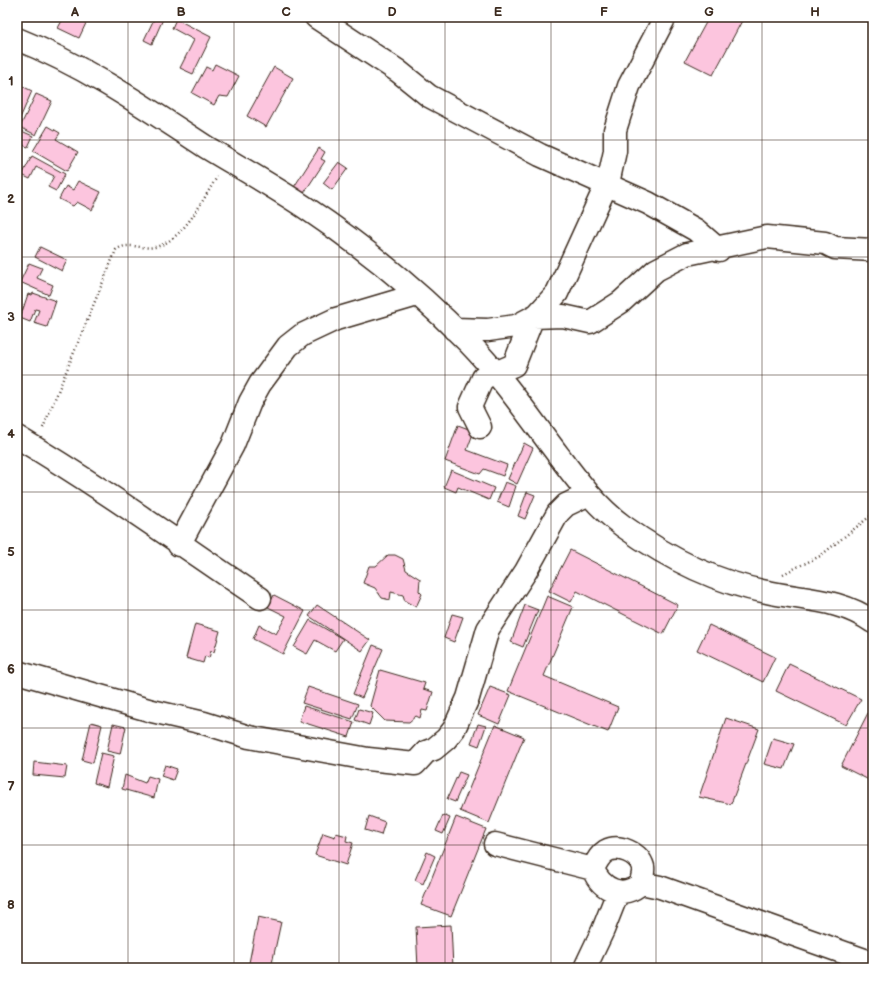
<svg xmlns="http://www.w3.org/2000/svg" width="890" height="985" viewBox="0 0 890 985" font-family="'Balsamiq Sans',sans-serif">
  <rect width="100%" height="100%" fill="#fff"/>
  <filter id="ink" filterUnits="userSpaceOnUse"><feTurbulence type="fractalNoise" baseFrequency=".025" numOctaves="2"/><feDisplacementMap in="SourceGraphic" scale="8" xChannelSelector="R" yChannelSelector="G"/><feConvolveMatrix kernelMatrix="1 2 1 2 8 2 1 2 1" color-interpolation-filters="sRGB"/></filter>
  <g filter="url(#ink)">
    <path fill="#fcc5de" stroke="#3b2a1e" d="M64,17h22l2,2 -9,19 -21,-10z
      M155,17l8,2 -11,25 -8,-4z
      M709,17h35l-31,58 -28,-14z
      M176,19l35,18 -18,37 -13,-6 14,-28 -22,-12z
      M215,64l24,12 -11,21 -9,-1 -5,9 -22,-12 14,-26 6,3z
      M274,67l19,11 -27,49 -19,-11z
      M20,85l12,6 -15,34v-34z
      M36,94l16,7 -16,34 -16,-8z
      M48,126l12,7 -4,6 22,13 -11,19 -34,-20z
      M17,129l16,7 -5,11 -11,-4z
      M319,148l6,4 -4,7 4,2 -21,32 -10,-6z
      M32,156l33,18 -9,17 -8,-4 6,-11 -18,-9 -6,12 -8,-4z
      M339,162l9,6 -16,22 -9,-7z
      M78,181l23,11 -9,18 -15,-8 -4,4 -14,-7 7,-13 7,4z
      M40,247l27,13 -5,11 -27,-14z
      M29,263l13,5 -5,10 16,7 -4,10 -29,-13z
      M33,293l23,8 -9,26 -13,-4 5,-13 -4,-1 -5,13 -10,-4 8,-24 4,1z
      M458,425l16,6 -7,19 40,15 -4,11 -19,-7 -4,5 -35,-13z
      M524,443l9,5 -16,36 -9,-5z
      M451,470l43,18 -5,12 -31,-13 -2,5 -12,-5z
      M505,482l11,4 -7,21 -12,-5z
      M527,492l8,3 -10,24 -7,-3z
      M570,550l108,55 -15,29 -86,-43 -6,11 -22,-11z
      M388,555h7l8,4 3,11 14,9 -1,12 3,3 -6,13 -11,-6 -2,-6 -12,-3 -1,8 -8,-2 -7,-10 -12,-5 6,-17h7z
      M274,595l31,16 -22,43 -30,-15 6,-14 17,9 10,-18 -18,-9z
      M547,596l26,11 -29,69 74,31 -10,25 -100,-41z
      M317,605l53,35 -8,11 -53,-35z
      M525,605l13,5 -15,37 -12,-5z
      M452,614l11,3 -9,25 -10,-4z
      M310,620l33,19 -8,12 -20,-11 -8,14 -13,-7z
      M195,624l25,7 -6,21 -3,-1 -2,7 -4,-2 -2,7 -17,-5z
      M709,625l66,32 -12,25 -66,-32z
      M373,645l10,4 -21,49 -9,-4z
      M789,664l72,35 -15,26 -70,-34z
      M380,670l45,13 -2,6 10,3 -6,19 -5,-1 -2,8 -4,-2 -7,6 -24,-1 -15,-15z
      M308,687l50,17 -6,15 -50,-16z
      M490,687l21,8 -12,29 -21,-9z
      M304,706l50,16 -5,15 -50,-16z
      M871,707l2,1v74l-32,-16z
      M359,709l14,4 -4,12 -14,-5z
      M726,718l33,11 -28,75 -32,-7z
      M91,722l11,3 -9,38 -11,-3z
      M113,724l13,3 -6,27 -13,-3z
      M478,724l8,2 -7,20 -8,-3z
      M495,725l29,12 -35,86 -29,-12z
      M773,738l21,6 -10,25 -20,-5z
      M101,753l13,3 -7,31 -13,-4z
      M34,762l33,4 -2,12 -32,-3z
      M165,765l12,4 -4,11 -12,-4z
      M459,772l8,3 -12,27 -8,-3z
      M125,775l20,8 3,-7 10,3 -4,19 -32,-9z
      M443,815l7,3 -7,16 -7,-3z
      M369,816l16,6 -4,13 -16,-5z
      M456,817l30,12 -35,87 -30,-11z
      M323,833l12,4 1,-4 11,3 -1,5 7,2 -7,22 -31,-10z
      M427,852l8,4 -12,28 -8,-4z
      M258,917l23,5 -10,46h-23z
      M451,925l2,43h-35l-2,-41z"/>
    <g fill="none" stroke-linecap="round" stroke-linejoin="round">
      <defs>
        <path id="minor" d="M316,17l82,54 31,25 111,59 108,48 48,27 23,20
          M17,39c68,27 128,68 189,108 33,20 67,39 100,61 57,38 115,86 163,135 34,35 61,75 90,113 19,25 38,51 64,70 43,31 91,56 144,66 36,8 75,7 106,30
          M454,329l34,1 28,-4 21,-11 20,-22 52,-114 6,-28v-21l14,-44 36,-69
          M480,427l-10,-20 13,-29 31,-13 19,-48 30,-1 27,6 31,-20 35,-32 31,-16 80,-17 58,6 10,5 38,2
          M17,437c84,50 163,107 243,161
          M179,545l54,-100 17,-43 10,-18 28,-38 14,-11 34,-16 81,-24
          M17,672l135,39 52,12 45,14 119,22 47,5 11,-12 8,-3 12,-10 8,-10 14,-31 20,-69 38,-58 32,-58 8,-8 23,-11
          M495,844l98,25c8,21 31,31 48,14l19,4 213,76
          M593,869c3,-7 7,-14 13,-18 13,-7 33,2 37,16 1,5 -1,10 -2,16
          M585,968l18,-38 15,-38"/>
      </defs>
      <use href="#minor" stroke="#3b2a1e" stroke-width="25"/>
      <path stroke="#3b2a1e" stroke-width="2.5" stroke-dasharray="1 3" stroke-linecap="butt" d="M43,428l73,-178c11,-9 26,0 39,-3 28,-6 47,-46 62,-70
        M783,574l37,-18 53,-42"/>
      <use href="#minor" stroke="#fff" stroke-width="22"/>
    </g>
  </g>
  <path fill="none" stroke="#3b2a1e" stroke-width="1" stroke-opacity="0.55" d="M128,17v951M234,17v951M339,17v951M445,17v951M551,17v951M656,17v951M762,17v951M17,140h856M17,257h856M17,375h856M17,492h856M17,610h856M17,728h856M17,845h856"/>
  <rect width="890" height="985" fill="none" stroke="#fff" stroke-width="44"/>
  <rect x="22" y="22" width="846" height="941" fill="none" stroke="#3b2a1e" stroke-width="1.5"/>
  <g font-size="13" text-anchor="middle" font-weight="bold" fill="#3b2a1e">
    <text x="75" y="16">A</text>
    <text x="181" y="16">B</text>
    <text x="286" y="16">C</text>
    <text x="392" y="16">D</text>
    <text x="498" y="16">E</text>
    <text x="604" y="16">F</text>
    <text x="709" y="16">G</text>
    <text x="815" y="16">H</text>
    <text x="11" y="85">1</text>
    <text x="11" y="203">2</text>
    <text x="11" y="321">3</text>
    <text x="11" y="438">4</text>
    <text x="11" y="556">5</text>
    <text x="11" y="673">6</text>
    <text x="11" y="791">7</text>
    <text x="11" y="909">8</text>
  </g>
</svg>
